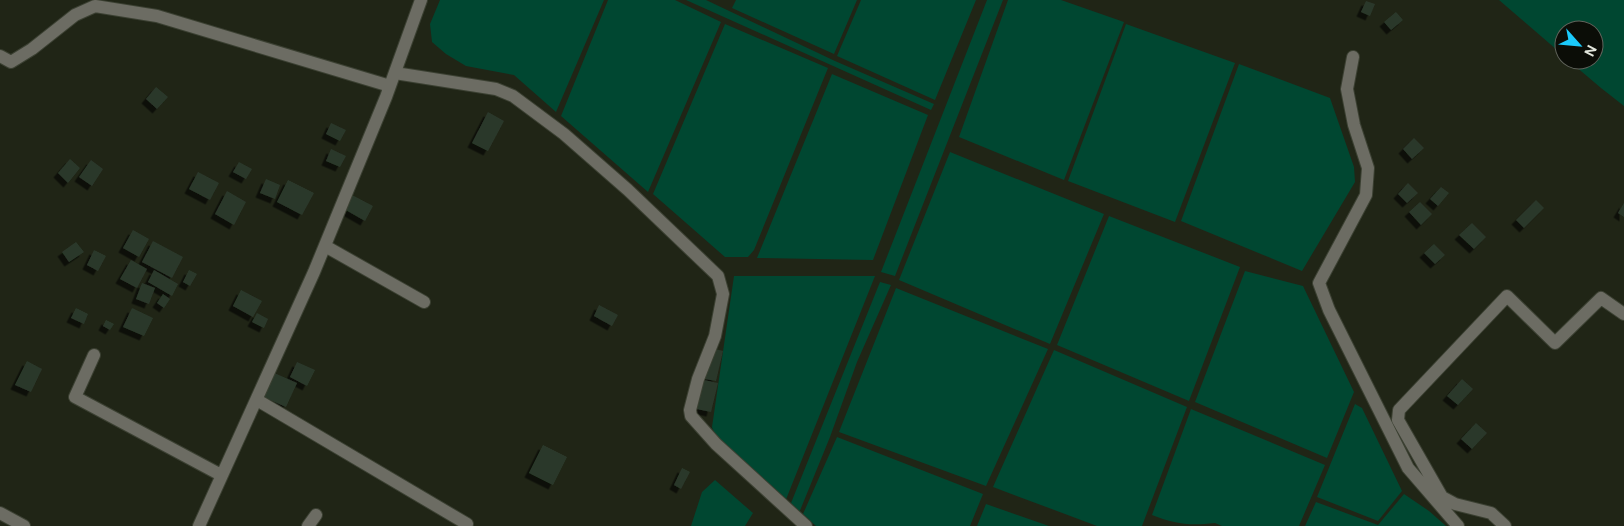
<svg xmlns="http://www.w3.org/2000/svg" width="1624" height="526" viewBox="0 0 1624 526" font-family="'DM Sans',sans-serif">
  <defs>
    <filter id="shadow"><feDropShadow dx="-4.5" dy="4.5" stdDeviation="0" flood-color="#0009"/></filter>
  </defs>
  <rect width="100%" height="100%" fill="#202516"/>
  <path fill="#004731" d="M440,0h164l-48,112 -42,-37 -48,-9 -20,-12 -14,-12 -2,-18z
    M608,0h67l46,22 -73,170 -87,-76z
    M686,0h20l129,61 99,43 -3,6z
    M736,0h121l-23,54 -102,-46z
    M861,0h115l-41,100 -98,-44z
    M987,0h16l-108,276 -14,-4z
    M1008,0h53l63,22 -60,158 -105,-43z
    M1499,0h125v106l-23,-18 -33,-28h26v-30h-30v26z
    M725,24l103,44 -74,182 -6,7h-23l-72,-63z
    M1126,24l109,39 -60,159 -107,-41z
    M1239,64l91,34 24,69 1,15 -53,89 -121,-50z
    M832,74l96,41 -55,145 -116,-2z
    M950,152l154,62 -54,130 -151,-64z
    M1109,216l131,51 -51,134 -132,-56z
    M1245,271l58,15 51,106 -27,66 -132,-56z
    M734,276h141l-90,226 -68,-62 -5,-13z
    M880,282l11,3 -34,77 -27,75 -31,76 -8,-10z
    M896,288l152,61 -62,137 -147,-54z
    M1054,350l133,57 -45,119h-45l-104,-39z
    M1355,404l7,4 40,83 -24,30 -61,-24z
    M1191,409l134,56 -26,61h-77l-7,-3c-26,3 -40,1 -63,-8z
    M837,437l146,57 -13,32h-154l-13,-12z
    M715,480l38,33 -8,13h-54l11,-34z
    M1404,494l25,17 17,15h-141l11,-24 62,23z
    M986,504l63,22h-72z"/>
  <path fill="#2b382b" filter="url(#shadow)" d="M1366,1l9,3 -5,12 -9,-4z
    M1396,12l7,8 -12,10 -7,-8z
    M156,87l12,10 -11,12 -11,-10z
    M488,112l16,9 -16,30 -16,-8z
    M331,123l15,7 -6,11 -14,-7z
    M1414,138l10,10 -12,11 -9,-10z
    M331,149l15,7 -6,11 -14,-6z
    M70,159l10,9 -12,15 -10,-10z
    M91,160l12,9 -11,17 -13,-9z
    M239,162l13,7 -6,10 -13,-7z
    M198,172l21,11 -9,17 -21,-11z
    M266,179l14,6 -5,14 -15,-6z
    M288,180l26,13 -12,22 -25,-13z
    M1408,183l10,10 -11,10 -9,-9z
    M1441,187l8,6 -11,13 -8,-7z
    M227,191l19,11 -12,23 -19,-11z
    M352,195l21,11 -8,15 -21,-12z
    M1536,200l8,8 -20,20 -8,-8z
    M1420,202l12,12 -11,11 -12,-13z
    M1624,203v14l-6,-4z
    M1472,223l14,14 -12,12 -15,-14z
    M133,230l16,9 -10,18 -16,-9z
    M153,241l30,16 -11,21 -30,-16z
    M76,242l8,10 -15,10 -7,-10z
    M1434,244l11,11 -10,9 -11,-11z
    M94,250l12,6 -8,15 -11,-6z
    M131,260l16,9 -10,19 -17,-9z
    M154,270l24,14 -6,12 -24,-14z
    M189,270l8,4 -7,12 -7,-4z
    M142,283l13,5 -6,16 -13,-5z
    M241,290l21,11 -9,16 -20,-11z
    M163,294l7,5 -6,9 -7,-5z
    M599,305l19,10 -6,11 -18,-10z
    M76,308l12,6 -4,10 -13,-6z
    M132,308l21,10 -9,18 -21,-9z
    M257,313l11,6 -4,9 -12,-6z
    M106,320l8,4 -4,6 -7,-4z
    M711,348l12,3 -7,30 -11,-2z
    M27,361l15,8 -11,23 -16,-7z
    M297,362l18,8 -8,16 -17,-9z
    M272,372l25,11 -11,24 -25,-11z
    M699,379l19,4 -7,29 -19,-4z
    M1462,379l11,10 -15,16 -11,-9z
    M1476,423l11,10 -15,16 -11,-10z
    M543,445l24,12 -14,28 -24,-12z
    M682,468l8,4 -9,17 -7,-4z"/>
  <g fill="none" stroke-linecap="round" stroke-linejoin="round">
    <defs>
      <path id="minor" d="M0,56l11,6 21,-13 43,-34 20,-9 62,10 233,70
        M1353,57l-6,32 7,36 14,43 -2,27 -47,88 10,27 79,158 50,58
        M395,73l101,16 17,7 51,38 64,56 90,86 5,18 -8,42 -17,43 -8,31 1,6 25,28 90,82
        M325,246l99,56
        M94,355l-19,42 146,78
        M257,400l210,124
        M0,513l24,13
        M199,526l115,-254 72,-175 35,-97
        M308,526l8,-11
        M1505,526l-14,-13 -36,-9 -13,-7 -44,-77 1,-10 108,-114 48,47 46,-45 23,16"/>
    </defs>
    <use href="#minor" stroke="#3b4032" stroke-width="14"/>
    <use href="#minor" stroke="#6c6c63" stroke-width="12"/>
  </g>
  <g transform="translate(1579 45) rotate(117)"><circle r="24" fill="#0b0d07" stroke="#61645c"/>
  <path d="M0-4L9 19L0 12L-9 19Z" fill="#1bcafc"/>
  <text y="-8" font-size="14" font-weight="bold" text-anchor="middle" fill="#e2e6dc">N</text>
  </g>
</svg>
